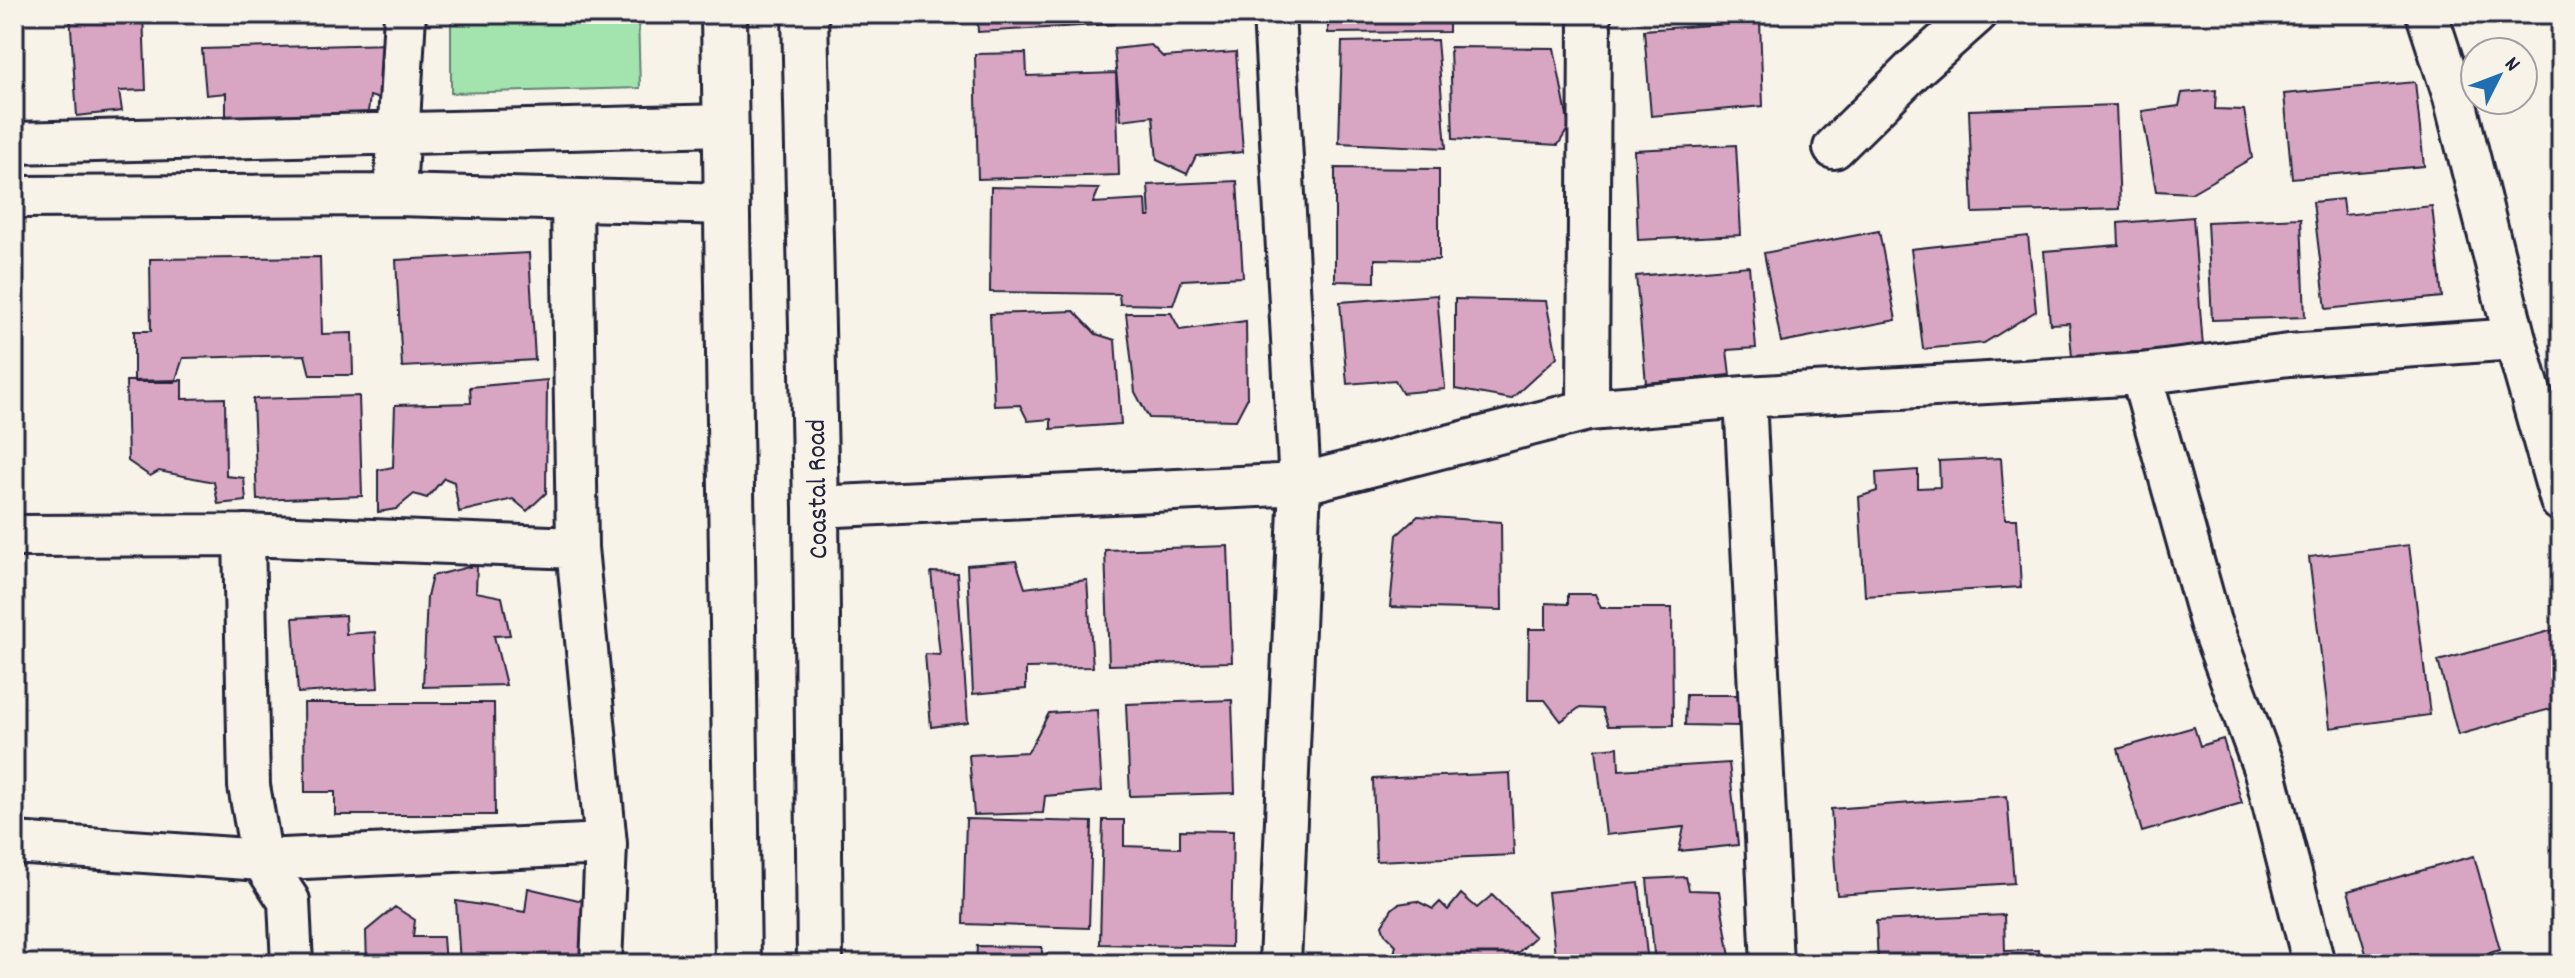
<svg xmlns="http://www.w3.org/2000/svg" width="2575" height="978" viewBox="0 0 2575 978" font-family="Dekko,sans-serif">
  <rect width="100%" height="100%" fill="#f7f3e8"/>
  <filter id="ink" filterUnits="userSpaceOnUse"><feTurbulence type="fractalNoise" baseFrequency=".0125" numOctaves="2"/><feDisplacementMap in="SourceGraphic" scale="16" xChannelSelector="R" yChannelSelector="G"/><feConvolveMatrix kernelMatrix="1 2 1 2 8 2 1 2 1" color-interpolation-filters="sRGB"/></filter>
  <g filter="url(#ink)">
    <path fill="#a3e3ad" stroke="#628274" stroke-width="2" d="M451,14h187l2,74 -189,5z"/>
    <path fill="#d8a6c3" stroke="#22223b" stroke-width="2" d="M70,14h73l3,76 -27,1 3,20 -45,5z
      M977,14h136l1,10 -136,8z
      M1124,14h60l-60,2z
      M1328,14h121v18l-121,1z
      M1466,14h89l-1,10 -88,-3z
      M1760,21l3,85 -112,10 -7,-86z
      M1437,40l9,108 -107,-5 3,-101z
      M390,44l-3,57 -17,-5 -3,24 -141,-1v-26l-20,2 -4,-46z
      M1151,45l12,12 73,-5 7,100 -47,4 -9,18 -30,-14 -4,-44 -32,4 -7,-71z
      M1450,47l104,1 15,79 -11,18 -105,-6z
      M1026,53l1,23 89,-3 3,102 -141,4 -3,-125z
      M2415,82l9,84 -132,12 -8,-84z
      M2216,90l-1,19 29,1 8,48 -61,35 -35,-2 -14,-80 37,-5 3,-13z
      M2116,105l4,104 -147,4 -4,-103z
      M1736,145l5,90 -103,5 -4,-90z
      M1335,168l104,1v91l-64,-1v23l-40,-1z
      M1237,181l6,96 -61,3 -9,25 -53,-1 -1,-10 -129,-2 1,-105 108,2 -6,14 53,-3 1,17h3l-2,-32z
      M2342,199l2,16 88,-9 10,91 -116,12 -13,-107z
      M2193,217l10,130 -131,10 -3,-34 -19,1 -6,-73 75,-6 -1,-22z
      M2301,218l4,99 -93,3 -5,-98z
      M1879,231l17,89 -115,22 -17,-89z
      M2028,236l8,75 -52,32 -61,6 -12,-100z
      M529,253l6,107 -133,7 -6,-107z
      M320,257l2,77 30,-1 1,42h-43l-5,-20 -122,3 -8,24h-41v-51h17l-1,-72z
      M1749,266l7,82 -29,2 3,25 -84,8 -10,-107z
      M1437,295l8,94 -43,4 -7,-13 -48,4 -7,-82z
      M1455,299l91,2 11,56 -46,42 -56,-10z
      M1074,311l22,23 19,6 6,84 -70,5v-10l-23,2 -8,-16 -26,1 -4,-92z
      M1126,313h45l9,17 66,-9 1,78 -11,21 -87,-2 -14,-26z
      M182,380v19l43,-1 1,78 18,2 2,23 -28,3 -4,-22 -55,-11 -9,5 -22,-15 -2,-80z
      M547,380l-1,113 -19,18 -14,-12 -54,13 -5,-30 -10,-4 -17,20 -13,-4 -18,15 -18,3v-42l15,-3 2,-62 76,-2 -1,-16z
      M359,396l3,100 -105,4 -4,-101z
      M2001,458l4,61h12l4,68 -156,9 -6,-99 18,-6 -1,-18 42,-3v18l22,-1 -1,-26z
      M1418,516l83,6 1,88 -112,-3 7,-72z
      M2409,545l21,170 -100,13 -21,-171z
      M1228,546l4,116 -123,3 -4,-115z
      M1016,561l9,27 62,-8 6,87 -67,1v21l-53,5 -6,-129z
      M477,565l-1,27 26,5 8,38 -16,1 12,49 -83,2 4,-90 5,-21z
      M931,572l26,1 11,149 -37,5 -6,-73 15,1z
      M1568,594h27l6,14h71l1,117 -65,1 -6,-17 -23,-1 -18,13 -16,-21h-17l1,-71h17v-26l22,1z
      M345,615l1,19 29,-2 3,56 -80,5 -5,-75z
      M2561,628v78l-103,29 -20,-74z
      M1686,695h53l-1,31 -53,-1z
      M1232,700l3,93 -105,3 -4,-92z
      M304,703h190l1,112h-160v-23h-30z
      M1097,710l5,81 -57,5 -2,17 -69,2 -5,-60 59,-3 21,-39z
      M2194,727l6,19 23,-7 19,64 -100,29 -24,-83z
      M1618,747l1,23 110,-7 9,82 -59,6 5,-24 -78,8 -10,-86z
      M1510,773l4,82 -138,6 -3,-82z
      M2007,796l7,87 -177,12 -6,-86z
      M966,819l126,3 -3,106 -126,-4z
      M1103,820h21v26l56,2v-18l53,1 -2,116 -131,-3z
      M2474,856l26,94 -50,14h-81l-21,-73z
      M1686,877l3,13 30,1 12,72 -76,1 -8,-85z
      M1639,883l9,81h-92l-8,-72z
      M528,888l59,14 -2,62h-125l-4,-63 69,11z
      M1461,894l16,14 15,-13 43,42 -26,24 2,3h-119l4,-19 -11,-11 -3,-9 10,-16 6,-5 19,-3 16,8 7,-7 8,8z
      M395,907l20,13 -2,17h30l2,27h-78l-1,-33z
      M2004,915l1,36 33,-1 1,14h-161l-2,-43z
      M977,946l65,1v17h-66z
      M2170,954l2,10h-46z
      M1341,957l29,7h-30z"/>
    <g fill="none" stroke-linecap="round" stroke-linejoin="round">
      <defs>
        <path id="minor" d="M1274,14l26,470 -20,480
          M2427,14l27,83 61,242 46,162
          M14,143l711,-18
          M1834,148l79,-78 63,-56
          M395,195l10,-181
          M14,197l381,-2 332,9
          M572,200l5,348 29,296 -5,120
          M2141,374l69,248 55,150 49,192
          M1745,397l27,567
          M1588,410l2,-396
          M816,507l484,-23 288,-74 157,-13 396,-23 148,-19 226,-16
          M244,535l5,251 13,74 27,41 3,63
          M14,536l230,-1 333,13
          M14,843l248,17 344,-16"/>
        <path id="highway" d="M724,14l14,950
          M805,14l11,493 4,457"/>
      </defs>
      <use href="#minor" stroke="#22223b" stroke-width="46"/>
      <use href="#highway" stroke="#22223b" stroke-width="50"/>
      <use href="#minor" stroke="#f7f3e8" stroke-width="40"/>
      <use href="#highway" stroke="#f7f3e8" stroke-width="44"/>
    </g>
  </g>
  <g text-anchor="middle" stroke-width="7" stroke-linejoin="round" paint-order="stroke">
    <g font-size="28" fill="#22223b" stroke="#f7f3e8">
      <text transform="translate(815 489) rotate(-91)" y="10">Coastal Road</text>
    </g>
  </g>
  <rect width="2575" height="978" fill="none" stroke="#f7f3e8" stroke-width="48"/>
  <rect x="24" y="24" width="2527" height="930" fill="none" stroke="#22223b" stroke-width="3" filter="url(#ink)"/>
  <g transform="translate(2499 76) rotate(48)"><circle r="38" fill="#f7f3e8" stroke="#a29fa3" stroke-width="2"/>
  <path d="M0-6L14 30L0 20L-14 30Z" fill="#1f6fb2"/>
  <text y="-12" font-size="22" font-weight="bold" text-anchor="middle" fill="#22223b">N</text>
  </g>
</svg>
